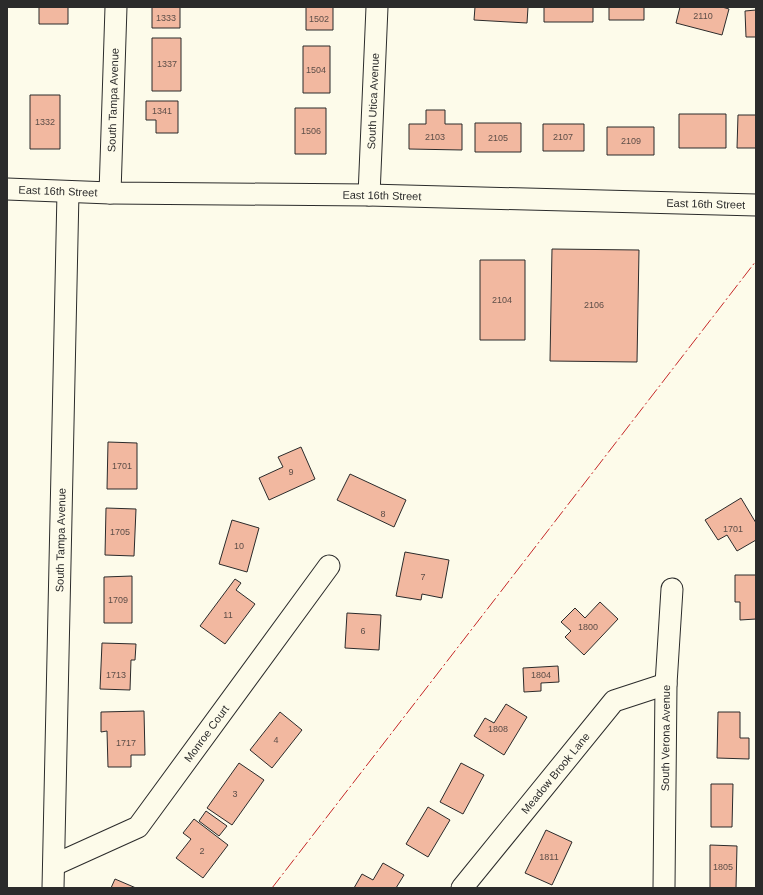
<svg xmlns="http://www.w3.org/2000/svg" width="763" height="895" viewBox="0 0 763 895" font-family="Arial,sans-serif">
  <rect width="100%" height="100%" fill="#fdfbea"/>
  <path fill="#f2b8a0" stroke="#2b2b2b" d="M39,7h29v17h-29z
    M152,7h28v21h-28z
    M306,7h27v23h-27z
    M475,7h53l-1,16 -53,-3z
    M544,7h49v15h-49z
    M609,7h35v13h-35z
    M680,7h42l7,2 -7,26 -46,-12z
    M756,10v27h-10l-1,-26z
    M152,38h29v53h-29z
    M303,46h27v47h-27z
    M30,95h30v54h-30z
    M146,101h32v32h-22v-13h-10z
    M295,108h31v46h-31z
    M426,110h19v14h17v26l-53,-1v-25h17z
    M679,114h47v34h-47z
    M738,115h18v33h-19z
    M475,123h46v29h-46z
    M543,124h41v27h-41z
    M607,127h47v28h-47z
    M552,249l87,1 -2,112 -87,-1z
    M480,260h45v80h-45z
    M108,442l29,1v46h-30z
    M301,447l14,32 -46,21 -10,-22 24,-11 -5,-10z
    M350,474l56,26 -12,27 -57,-27z
    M741,498l15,25v17l-19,11 -10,-16 -9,5 -13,-20z
    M106,508l30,1 -2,47 -29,-1z
    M232,520l27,8 -12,44 -28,-8z
    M405,552l44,8 -7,38 -20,-4 -1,6 -25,-4z
    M735,575h21v44l-16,1v-18h-5z
    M132,576v47h-28v-46z
    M235,579l6,4 -5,7 19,14 -30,40 -25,-18z
    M600,602l18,17 -34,36 -19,-18 6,-6 -10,-9 14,-14 10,10z
    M347,613l34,2 -2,35 -34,-2z
    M102,643l34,1 -1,16h-4l-1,30 -30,-1z
    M558,666l1,16 -18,1v8l-17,1 -1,-24z
    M506,704l21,13 -23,38 -30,-19 11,-18 9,5z
    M144,711l1,44h-14v12h-23l-1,-36 -6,1v-20z
    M280,712l22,18 -30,38 -22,-18z
    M718,712h22v26h9v21l-32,-1z
    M239,763l25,17 -32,45 -25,-17z
    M461,763l23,12 -21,39 -23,-12z
    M711,784h22l-1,43h-21z
    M428,807l22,13 -22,37 -22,-13z
    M206,811l21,15 -8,10 -20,-15z
    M194,819l34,26 -25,33 -27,-20 15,-19 -8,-6z
    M546,830l26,12 -20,43 -27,-12z
    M710,845l27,1 -1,42h-26z
    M383,863l21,12 -8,13h-42l8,-14 11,6z
    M115,879l21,9h-25z"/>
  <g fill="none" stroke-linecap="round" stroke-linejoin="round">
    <defs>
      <g id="minor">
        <path id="s1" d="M7,189l103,4 259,2 387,10"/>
        <path id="s2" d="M110,193l6,-186"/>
        <path id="s3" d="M369,195l8,-188"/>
        <path id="s4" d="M54,865l84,-38 191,-261"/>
        <path id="s5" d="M53,888l15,-696"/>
        <path id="s6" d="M462,888l152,-187 52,-17"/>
        <path id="s7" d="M664,888l2,-204 6,-95"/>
      </g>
    </defs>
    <use href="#minor" stroke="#2b2b2b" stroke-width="23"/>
    <use href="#minor" stroke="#fdfbea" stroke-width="21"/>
    <path stroke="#c62828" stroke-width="1" stroke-dasharray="14 3 2 3" stroke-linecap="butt" d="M272,888l484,-627"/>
  </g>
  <g text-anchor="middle" stroke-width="3" stroke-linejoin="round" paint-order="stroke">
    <g font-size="9" fill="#5d4e48">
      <text x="703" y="19">2110</text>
      <text x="166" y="21">1333</text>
      <text x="319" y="22">1502</text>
      <text x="167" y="67">1337</text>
      <text x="316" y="73">1504</text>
      <text x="162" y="114">1341</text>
      <text x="45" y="125">1332</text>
      <text x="311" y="134">1506</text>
      <text x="435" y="140">2103</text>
      <text x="563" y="140">2107</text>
      <text x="498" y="141">2105</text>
      <text x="631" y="144">2109</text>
      <text x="502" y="303">2104</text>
      <text x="594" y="308">2106</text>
      <text x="122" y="469">1701</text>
      <text x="291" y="475">9</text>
      <text x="383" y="517">8</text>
      <text x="733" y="532">1701</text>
      <text x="120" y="535">1705</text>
      <text x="239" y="549">10</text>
      <text x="423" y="580">7</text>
      <text x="118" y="603">1709</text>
      <text x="228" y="618">11</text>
      <text x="588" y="630">1800</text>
      <text x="363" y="634">6</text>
      <text x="116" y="678">1713</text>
      <text x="541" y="678">1804</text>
      <text x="498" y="732">1808</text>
      <text x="276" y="743">4</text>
      <text x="126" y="746">1717</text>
      <text x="235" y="797">3</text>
      <text x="202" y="854">2</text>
      <text x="549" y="860">1811</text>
      <text x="723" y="870">1805</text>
    </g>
    <g font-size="11" fill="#2b2b2b" stroke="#fdfbea">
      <text dy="4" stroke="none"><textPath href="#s2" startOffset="93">South Tampa Avenue</textPath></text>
      <text dy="4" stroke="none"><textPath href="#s3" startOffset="94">South Utica Avenue</textPath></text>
      <text dy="4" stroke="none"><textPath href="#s1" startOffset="51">East 16th Street</textPath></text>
      <text dy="4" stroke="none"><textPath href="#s1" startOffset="375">East 16th Street</textPath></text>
      <text dy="4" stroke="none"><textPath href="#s1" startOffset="699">East 16th Street</textPath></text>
      <text dy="4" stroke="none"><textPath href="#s5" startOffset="348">South Tampa Avenue</textPath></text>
      <text dy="4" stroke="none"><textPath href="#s4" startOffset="208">Monroe Court</textPath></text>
      <text dy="4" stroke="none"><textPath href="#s7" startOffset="150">South Verona Avenue</textPath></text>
      <text dy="4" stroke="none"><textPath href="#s6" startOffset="148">Meadow Brook Lane</textPath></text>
    </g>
  </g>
  <rect width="763" height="895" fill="none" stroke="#2b2b2b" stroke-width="16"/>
</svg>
